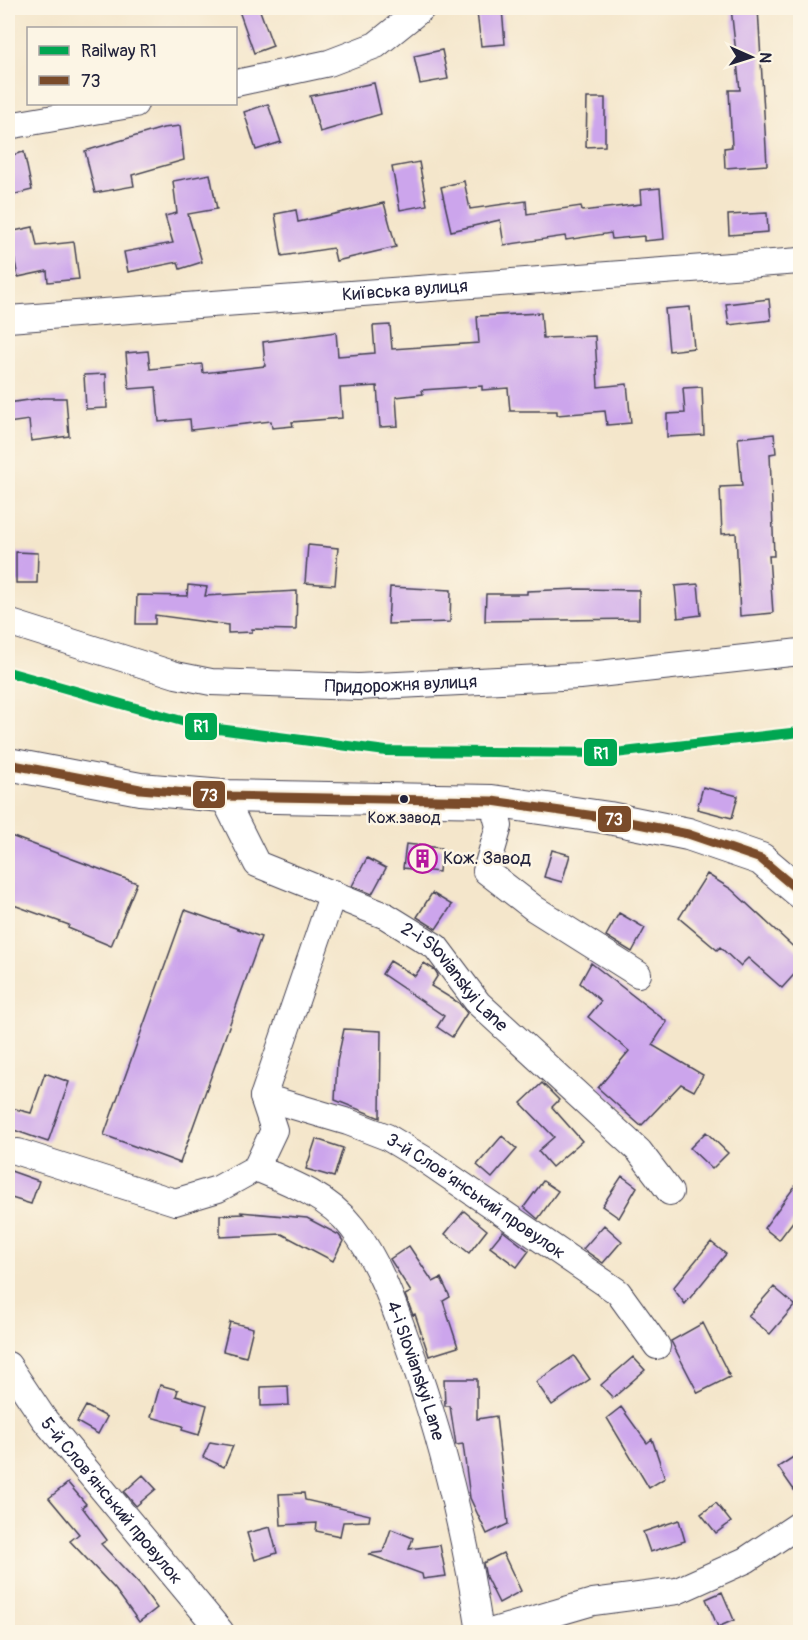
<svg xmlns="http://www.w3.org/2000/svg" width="808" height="1640" viewBox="0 0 808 1640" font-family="Pangolin,sans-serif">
  <rect width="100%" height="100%" fill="#fcf5e5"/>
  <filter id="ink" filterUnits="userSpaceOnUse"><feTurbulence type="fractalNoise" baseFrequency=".0167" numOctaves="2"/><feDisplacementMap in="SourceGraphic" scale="12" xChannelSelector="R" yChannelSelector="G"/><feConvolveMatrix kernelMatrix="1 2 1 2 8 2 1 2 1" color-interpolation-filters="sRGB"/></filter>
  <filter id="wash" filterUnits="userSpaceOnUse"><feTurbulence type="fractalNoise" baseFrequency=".008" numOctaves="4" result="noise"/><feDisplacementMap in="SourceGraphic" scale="24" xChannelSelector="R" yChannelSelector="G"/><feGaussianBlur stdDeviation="1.35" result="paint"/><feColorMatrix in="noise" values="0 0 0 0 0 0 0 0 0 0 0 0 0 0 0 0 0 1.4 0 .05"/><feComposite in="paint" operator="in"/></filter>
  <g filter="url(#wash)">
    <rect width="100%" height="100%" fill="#f4e6cb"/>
    <g id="blocks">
      <path fill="#cca5ec" d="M238,8h21l14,38 -19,7z
        M731,8h27l9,157 -42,3 -1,-20 8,-1 -3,-57h11z
        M502,9l3,35 -24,2 -4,-34z
        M442,50l6,29 -28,5 -6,-28z
        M374,83l7,31 -61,18 -10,-36z
        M587,98h18v48l-19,1z
        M268,104l13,38 -25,8 -12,-38z
        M180,126l4,34 -52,15 2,11 -39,7 -10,-42 78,-23z
        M24,152l8,38 -24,6v-40z
        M419,162l8,43 -27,5 -8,-43z
        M210,174l7,35 -29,5 14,48 -22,7 -2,-7 -50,10 -4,-20 49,-9 -8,-27 12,-3 -4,-32z
        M464,181l6,28 56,-8 1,13 54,-8 1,5 59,-7 -1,-14 20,-2 4,51 -20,2v-5l-32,3 -1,-6 -45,7 -1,-4 -61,9 -4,-25 -49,11 -10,-44z
        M384,203l12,44 -60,14 -3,-13 -51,8 -7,-42 21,-4 2,12z
        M767,213l1,19 -39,3 -1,-20z
        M33,227l4,19 37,-4 5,37 -31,3 -1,-11 -29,6 -9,-45z
        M769,299l2,21 -42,5 -3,-21z
        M690,307l4,41 -25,3 -4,-42z
        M541,313l2,25 52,-2 3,51 29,-3 4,39 -24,2 -2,-14 -48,4v-4h-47l-2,-23 -26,2v-4l-60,4 1,4 -27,3 2,29 -18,1 -3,-41 -37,2 2,30 -50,4 1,4 -21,2 -1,-7 -80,9 -1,-11 -31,3 -3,-35 -27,2 -3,-36 22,-2 2,18 52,-5 1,9 62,-7 -2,-24 73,-10 2,24 37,-3 -2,-27 17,-1 2,24 87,-6 -2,-27z
        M106,374l1,34 -21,1 -2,-34z
        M702,387l2,48 -37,2v-23l18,-1 -2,-25z
        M43,398h23l3,38 -38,5 -2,-21 -21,3v-20z
        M774,434l2,19 -6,1 4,102h-5l4,57 -33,3 -4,-83 -14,1 -2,-47 22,-1 -4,-48z
        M308,545l30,3 -3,37 -30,-2z
        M16,552l22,1 -1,30h-21z
        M698,584l3,31 -23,3 -3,-32z
        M188,585l19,2 -2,9 92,-5 -1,39 -44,-1v3l-24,1v-8l-73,-10v9h-19l1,-29 50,1z
        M390,587l61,3 -1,32 -62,2z
        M579,589l60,1v29l-154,2 1,-27h41v-3z
        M703,787l35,9 -6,22 -35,-9z
        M8,835l129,48 -26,63 -43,-18 1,-3 -61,-22z
        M406,844l35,4 -2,24 -36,-4z
        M552,850l18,5 -8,27 -18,-5z
        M367,858l19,10 -14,26 -20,-8z
        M707,874l24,15 70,65v13l-19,21 -34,-30 -8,8 -20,-19 -3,3 -38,-32z
        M432,893l20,12 -16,24 -19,-12z
        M185,910l76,27 -81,226 -76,-28z
        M619,913l26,15 -13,24 -26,-16z
        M390,961l25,15 9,-13 11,7 3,5 -7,11 28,17 8,10 -15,24 -15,-10 7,-11 -62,-42z
        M591,963l76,59 -15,23 51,30 -9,16 -13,-7 -40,42 -43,-38 31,-37 -41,-34 13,-16 -21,-18z
        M344,1029l37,2 -1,87 -45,-18 2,-38z
        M45,1073l24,9 -21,60 -40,-14v-21l23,6z
        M542,1083l17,17 -7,7 30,34 -30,26 -14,-16 16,-14 -33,-34z
        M706,1132l22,21 -16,16 -22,-21z
        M502,1136l15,13 -25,29 -15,-13z
        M316,1139l27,9 -9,29 -28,-8z
        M8,1170l31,11 -8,23 -23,-7z
        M622,1176l15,11 -18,31 -17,-12z
        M801,1178v33l-22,29 -15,-12z
        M543,1181l15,10 -20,28 -14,-12z
        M464,1211l23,19 -18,23 -24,-19z
        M240,1212l67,6 32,17 4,6 -10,20 -51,-27 -62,3v-22l23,-1z
        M604,1225l18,16 -19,22 -20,-14z
        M503,1231l26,20 -12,16 -27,-20z
        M711,1242l15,12 -41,50 -12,-16z
        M409,1246l24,36 8,-4 9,19 -7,4 15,46 -29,9 -14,-42 -2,1 -8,-20 6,-3 -21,-33z
        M774,1287l21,18 -25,29 -22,-18z
        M230,1322l23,6 -7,29 -23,-6z
        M703,1323l27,54 -32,16 -27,-52z
        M574,1356l16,23 -38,26 -16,-23z
        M633,1357l12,13 -32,28 -12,-13z
        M444,1379h33v40l19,-3 12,108 -21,10 -17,-36 -7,-54 -7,1 -6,-39h-5z
        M160,1385l18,5 -2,6 31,9 -8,30 -17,-5 1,-4 -32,-9z
        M288,1386l1,19 -28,1v-19z
        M86,1406l21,11 -9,17 -21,-12z
        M621,1407l26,36 5,-4 13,39 -16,10 -42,-70z
        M210,1442l23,4 -9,21 -21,-10z
        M801,1452v48l-23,-33z
        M143,1475l13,14 -20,17 -12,-14z
        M68,1483l18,21 -4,3 25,33 -6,4 39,41 17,23 -18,14 -24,-33 -45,-48 9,-7 -30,-36z
        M304,1493l1,7 65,15 -1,6 -26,1 -3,14 -24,-5 1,-8 -36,2 -2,-31z
        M716,1503l15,19 -15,11 -15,-19z
        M679,1520l6,21 -35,11 -7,-20z
        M270,1527l7,26 -22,7 -8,-27z
        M391,1529l22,9 -4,11 31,-4 6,31 -23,3 -1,-5 -54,-20 15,-2z
        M503,1553l18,38 -22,12 -13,-26 -3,-14z
        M722,1592l12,28 -16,7 -12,-28z"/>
    </g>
  </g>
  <g filter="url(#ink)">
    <use href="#blocks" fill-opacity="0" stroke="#423f51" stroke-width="1.5"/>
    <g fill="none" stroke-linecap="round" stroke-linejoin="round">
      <defs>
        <g id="minor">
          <path d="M236,83l93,-20 47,-18 46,-37"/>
          <path d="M8,126l127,-22"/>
          <path id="s1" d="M8,319l792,-58"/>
          <path id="s2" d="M8,622l168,53 35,7 147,5 222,-11 220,-24"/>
          <path id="s3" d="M223,796l34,68 129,52 50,31 42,56 161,148 31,41"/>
          <path d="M492,801l7,25 -13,45 49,38 103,65"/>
          <path id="s4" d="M263,1097l85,25 39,15 40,24 191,131 39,54"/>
          <path d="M18,1152l157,50 43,-13 38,-21 18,-38 -11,-33 70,-204"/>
          <path id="s5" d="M256,1168c34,14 73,29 96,59 26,33 41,76 55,115 35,94 58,191 73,290"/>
          <path id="s6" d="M8,1365l36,54 177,213"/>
          <path d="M490,1632l103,-30 84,-11 69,-31 54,-36"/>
        </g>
        <path id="tertiary" d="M8,764l132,25 83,7 269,5 117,17 79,16 73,25 39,33"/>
      </defs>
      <use href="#minor" stroke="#423f51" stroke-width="28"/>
      <use href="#tertiary" stroke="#423f51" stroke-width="34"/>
      <use href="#minor" stroke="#fff" stroke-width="26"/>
      <use href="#tertiary" stroke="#fff" stroke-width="32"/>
      <defs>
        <path id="bus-1" d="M8,764l132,25 83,7 269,5 117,17 79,16 73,25 39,33"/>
      </defs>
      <use href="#bus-1" stroke="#fcf5e5" stroke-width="14"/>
      <use href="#bus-1" stroke="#7a4b2a" stroke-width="9"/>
      <defs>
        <path id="rail-1" d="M8,672l195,55 183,24 229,2 185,-21"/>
      </defs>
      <use href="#rail-1" stroke="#fcf5e5" stroke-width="15"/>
      <use href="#rail-1" stroke="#00a651" stroke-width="10"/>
    </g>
  </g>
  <defs>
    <symbol id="building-ring" viewBox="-11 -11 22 22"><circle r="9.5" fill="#fcf5e5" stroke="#b5179e" stroke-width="1.5"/><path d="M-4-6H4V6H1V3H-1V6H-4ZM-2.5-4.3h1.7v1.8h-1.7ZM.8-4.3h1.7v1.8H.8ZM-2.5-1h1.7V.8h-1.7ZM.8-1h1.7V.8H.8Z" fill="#b5179e"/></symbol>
  </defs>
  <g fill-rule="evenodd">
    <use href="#building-ring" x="406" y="842" width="33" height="33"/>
  </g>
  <circle fill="#22223b" stroke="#fcf5e5" stroke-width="2" cx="404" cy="799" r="5"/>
  <g text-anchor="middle" stroke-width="5" stroke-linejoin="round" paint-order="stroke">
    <g font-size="16" fill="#22223b" stroke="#fcf5e5">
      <text x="404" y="823">Кож.завод</text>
    </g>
    <g font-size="18" fill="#22223b" stroke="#fcf5e5">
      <text dy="6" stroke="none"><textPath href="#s1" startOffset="398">Київська вулиця</textPath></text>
      <text dy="6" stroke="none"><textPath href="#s2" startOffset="402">Придорожня вулиця</textPath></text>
      <text dy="6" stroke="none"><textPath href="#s3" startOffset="308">2-i Slovianskyi Lane</textPath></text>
      <text dy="6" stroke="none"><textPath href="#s4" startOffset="237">3-й Слов’янський провулок</textPath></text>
      <text dy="6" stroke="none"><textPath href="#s5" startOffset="272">4-i Slovianskyi Lane</textPath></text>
      <text dy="6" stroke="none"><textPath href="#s6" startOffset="171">5-й Слов’янський провулок</textPath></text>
    </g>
    <g font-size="18" fill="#22223b" stroke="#fcf5e5" text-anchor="start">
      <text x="443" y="864">Кож. Завод</text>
    </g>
  </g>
  <g stroke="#fcf5e5" stroke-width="2">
    <rect x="184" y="712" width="34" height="29" rx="6" fill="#00a651"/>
    <rect x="583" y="738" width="35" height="29" rx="6" fill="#00a651"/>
    <rect x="192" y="780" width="34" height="29" rx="6" fill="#7a4b2a"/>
    <rect x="597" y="805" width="35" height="28" rx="6" fill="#7a4b2a"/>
  </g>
  <g font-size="16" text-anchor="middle" font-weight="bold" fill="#fff">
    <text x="201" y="732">R1</text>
    <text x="601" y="759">R1</text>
    <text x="209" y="801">73</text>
    <text x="614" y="825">73</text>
  </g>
  <rect width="808" height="1640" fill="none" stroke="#fcf5e5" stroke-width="30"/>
  <rect x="27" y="27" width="210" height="78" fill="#fcf5e5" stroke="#a5a1a1" stroke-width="1.5"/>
  <rect x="39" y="46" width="30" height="9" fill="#00a651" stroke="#a5a1a1" stroke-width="1.5"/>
  <text x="81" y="57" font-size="18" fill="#22223b">Railway R1</text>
  <rect x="39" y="76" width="30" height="9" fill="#7a4b2a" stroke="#a5a1a1" stroke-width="1.5"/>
  <text x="81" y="87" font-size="18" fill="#22223b">73</text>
  <g transform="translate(751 57) rotate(93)" stroke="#fcf5e5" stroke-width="4.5" paint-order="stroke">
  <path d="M0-4.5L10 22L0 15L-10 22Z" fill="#22223b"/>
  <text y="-9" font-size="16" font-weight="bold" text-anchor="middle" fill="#22223b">N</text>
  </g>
</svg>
